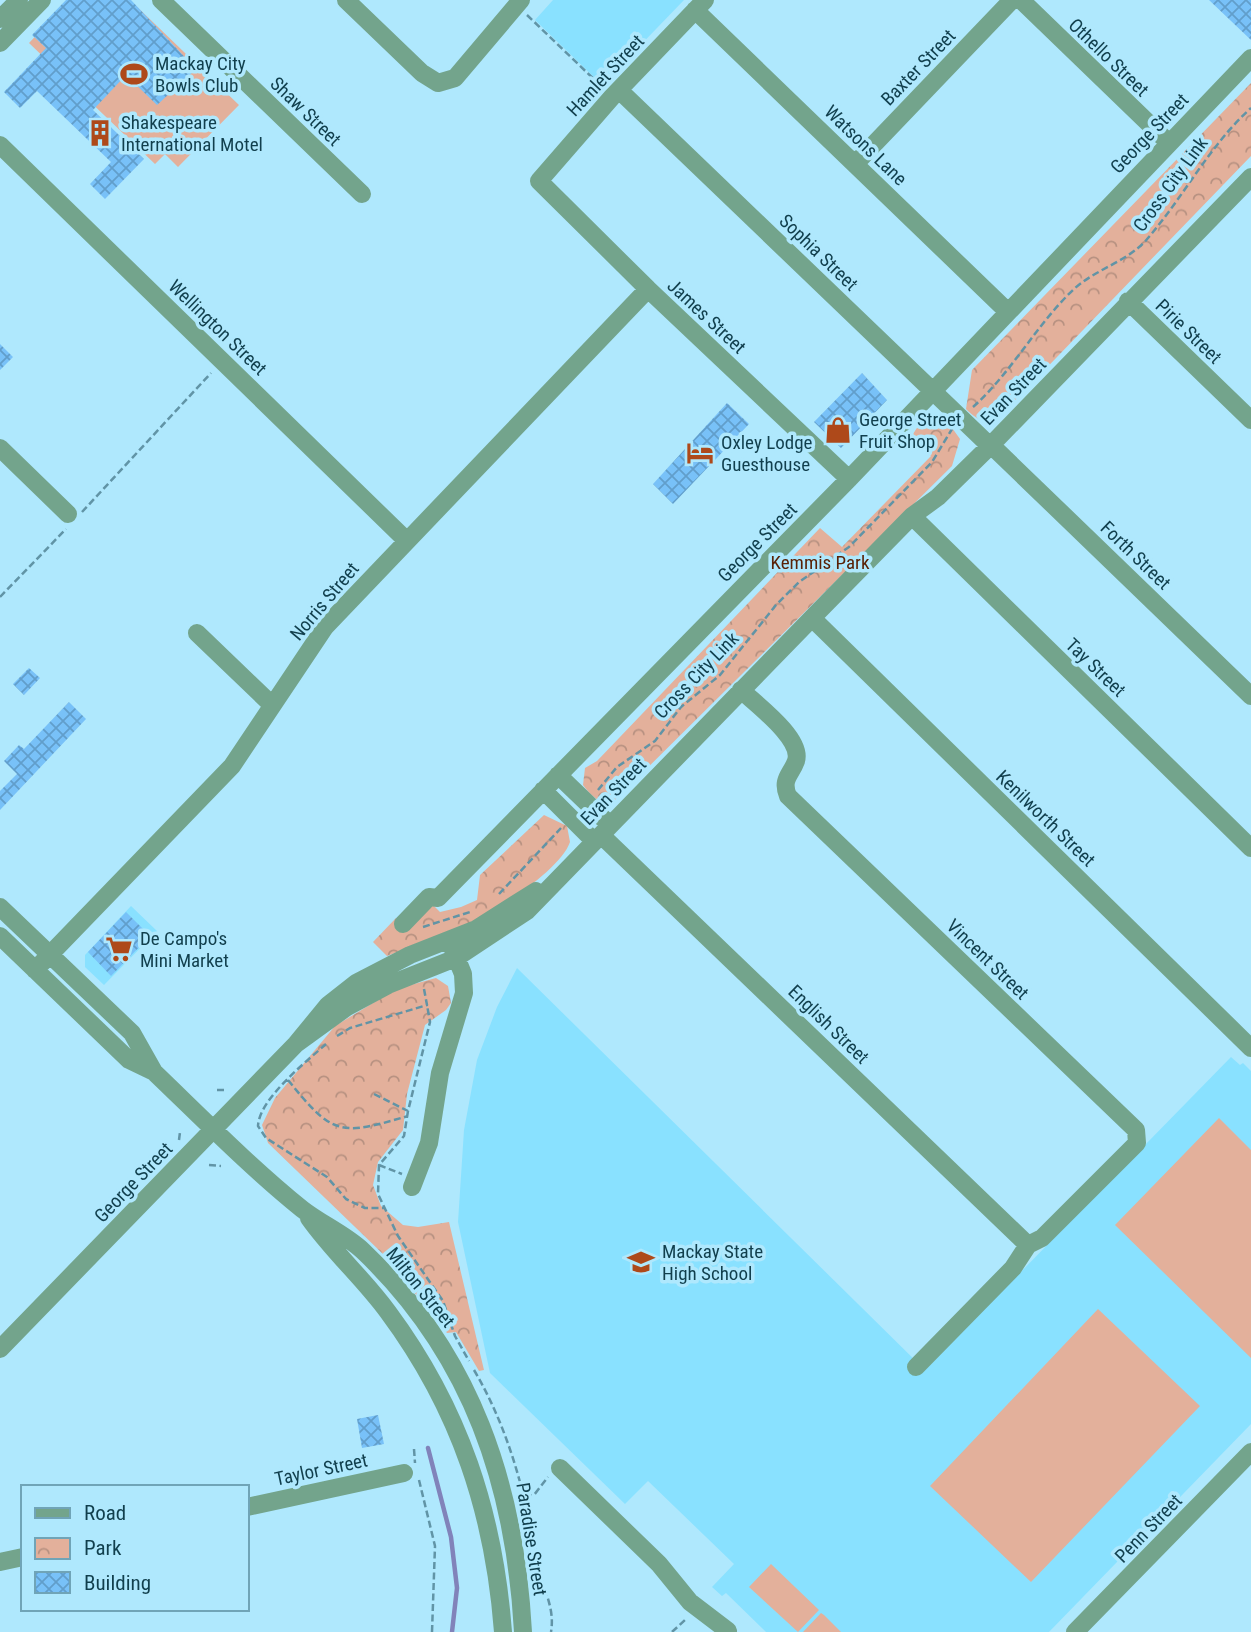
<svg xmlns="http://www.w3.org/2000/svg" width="1251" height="1632" viewBox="0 0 1251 1632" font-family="'Roboto Condensed',sans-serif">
  <defs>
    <pattern id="park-crowns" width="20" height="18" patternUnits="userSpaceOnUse" patternTransform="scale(1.75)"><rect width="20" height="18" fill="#e3b09b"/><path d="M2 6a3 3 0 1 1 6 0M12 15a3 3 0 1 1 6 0" fill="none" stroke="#b79181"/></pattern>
    <pattern id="building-cross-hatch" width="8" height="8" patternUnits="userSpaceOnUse" patternTransform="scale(1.75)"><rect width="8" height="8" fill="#78c1f8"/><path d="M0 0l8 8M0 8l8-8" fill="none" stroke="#619ecb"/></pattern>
  </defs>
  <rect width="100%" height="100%" fill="#afe8fd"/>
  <path fill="#89e1ff" d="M553,0h131l-82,85 -67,-65z
    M131,906l26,25 -53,54 -19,-18v-12z
    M517,968l408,402 306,-313 9,8 3,-2 8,8v353l-202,208h-283l-40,-39 -4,3 -10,-9 22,-23 -86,-83 -23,23 -135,-131 -32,-151 6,-92 13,-70 20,-53z"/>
  <path fill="#e3b09b" d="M70,0h60l109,105 -61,62 -13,-13 -10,10 -126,-121z
    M1219,1118l32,32v208l-136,-133z
    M1098,1309l102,97 -169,176 -101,-96z
    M771,1564l48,46 -21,22 -49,-45z
    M821,1613l3,2 17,17h-38z"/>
  <path fill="url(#park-crowns)" d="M1251,83v73l-252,261c-13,9 -23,2 -33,-8l6,-39z
    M938,416l12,9 10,14 -8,27 -339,336c-14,2 -22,-6 -30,-17l2,-17 12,-7 223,-233 22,19 89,-91 -18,-22 11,-17z
    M544,815l23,11 3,16c-9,27 -73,69 -99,81 -25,11 -52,18 -76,30l-8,3 -14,-14 23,-24 11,10 25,-24 8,8 21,-5 16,-7 3,-25z
    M436,978l12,8 3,17 -5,7 -21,15 -18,69 -4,36 -25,32 -5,23 8,21 22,19 15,2 31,-5 35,148 -5,1 -23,-39 -9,1 -64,-79 -115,-111 -6,-18 13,-27 60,-72 61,-37z"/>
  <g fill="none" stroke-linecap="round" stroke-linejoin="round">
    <path stroke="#8183ba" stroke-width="4.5" d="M428,1448l23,89 6,51 -5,44"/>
  </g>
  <path fill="url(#building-cross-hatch)" d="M66,0h65l65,69 -39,36 -31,-30 -33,35 51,49 -39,40 -15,-15 21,-22 -74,-71 -17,17 -16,-16 42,-44 -14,-13z
    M1209,0h42v40z
    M0,344l13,13 -13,13z
    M862,373l25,27 -46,48 -27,-26z
    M727,403l22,21 -76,80 -20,-20z
    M29,668l11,10 -16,17 -11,-11z
    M69,702l17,17 -86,91v-19l17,-17 -13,-13 15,-16 5,4z
    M126,912l24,24 -39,40 -23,-24z
    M378,1415l6,29 -22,4 -5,-29z"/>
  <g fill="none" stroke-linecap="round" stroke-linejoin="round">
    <path stroke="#6194a6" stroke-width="2.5" stroke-dasharray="7 3.5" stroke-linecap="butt" d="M527,15l74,71
      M973,407c39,-35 63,-82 101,-118 23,-21 54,-27 74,-51 37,-43 61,-92 103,-130
      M82,512l129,-139
      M0,597l66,-68
      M598,790l19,-23 38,-26 26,-34 39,-32 56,-70 23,-23 50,-35 83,-85 20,-33
      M499,894l62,-66
      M423,927l50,-16
      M337,1036l13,-8 77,-23 -3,-16
      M326,1044c-20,18 -67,55 -68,82l8,12 61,39 19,22 19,9h20
      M288,1080c45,56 52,56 120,36
      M217,1090h7
      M374,1094l34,17 22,-89 -3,-17
      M408,1111l-4,25 -25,29 -1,29 20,42 45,65 12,35 14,25
      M179,1140l1,-8
      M209,1165l12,1
      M379,1165l23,9
      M474,1370c37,63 52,128 65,199 5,23 16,39 12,63
      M414,1449l1,14
      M419,1480l16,66 -3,86
      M525,1496l9,-1 14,-18
      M672,1632l13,-12"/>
    <path stroke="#73a48c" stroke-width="18" d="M161,0l201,194
      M346,0l76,73 16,10 17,-5 66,-78
      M705,0l-93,97 -73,84 109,108 201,190
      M1021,0l148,143
      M695,10l312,301
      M0,19l19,-19
      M0,43l42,-43
      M619,90l371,356
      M0,145l406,395
      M855,164l157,-164
      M1128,301l123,119
      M991,445l260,251
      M0,448l68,66
      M912,516l339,332
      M812,618l439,430
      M197,633l75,72
      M741,690c16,15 62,49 55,71 -5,14 -15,18 -8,35l348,334 1,13 -95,95 -14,7
      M558,775l52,50
      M543,790l51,51
      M601,835l427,410
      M0,907l132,126 22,39
      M403,924l26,-27 9,1 411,-419 402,-421
      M0,936l129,124 25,12c48,46 96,95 148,137 19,15 43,25 61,42 109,104 152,234 160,381
      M35,970l197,-204 93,-139 323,-338
      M296,1044l51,-37 41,-22 68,-27 71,-47 285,-293 100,-102 26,-19 53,-52 260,-268
      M412,1187l17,-44 11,-70 24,-80 -1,-19 -11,-27
      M309,1218c24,34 55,61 79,94 72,97 106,201 115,320
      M0,1349l296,-305 32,-39 28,-22 54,-28 66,-26 60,-38
      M916,1367l97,-99 15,-23
      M560,1468l99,96 31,38 38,29
      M247,1507l157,-34
      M0,1562l23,-5
      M1075,1632l176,-180"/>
  </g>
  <defs>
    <symbol id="stadium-bare" viewBox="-9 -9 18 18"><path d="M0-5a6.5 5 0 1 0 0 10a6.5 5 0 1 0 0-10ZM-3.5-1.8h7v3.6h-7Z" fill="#ae491a" stroke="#afe8fd" stroke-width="2.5" paint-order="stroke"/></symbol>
    <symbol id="building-bare" viewBox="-9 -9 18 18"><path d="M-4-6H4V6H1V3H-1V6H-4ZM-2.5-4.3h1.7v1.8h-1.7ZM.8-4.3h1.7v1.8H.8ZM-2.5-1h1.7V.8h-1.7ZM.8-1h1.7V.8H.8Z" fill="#ae491a" stroke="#afe8fd" stroke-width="2.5" paint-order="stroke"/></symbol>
    <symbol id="shop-bare" viewBox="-9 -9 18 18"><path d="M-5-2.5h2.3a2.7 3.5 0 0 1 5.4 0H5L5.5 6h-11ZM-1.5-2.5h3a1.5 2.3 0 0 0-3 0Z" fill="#ae491a" stroke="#afe8fd" stroke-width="2.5" paint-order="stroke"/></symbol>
    <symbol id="hotel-bare" viewBox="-9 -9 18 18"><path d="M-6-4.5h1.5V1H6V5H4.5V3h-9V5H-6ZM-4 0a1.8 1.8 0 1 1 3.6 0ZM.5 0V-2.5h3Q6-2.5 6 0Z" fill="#ae491a" stroke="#afe8fd" stroke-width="2.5" paint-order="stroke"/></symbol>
    <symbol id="supermarket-bare" viewBox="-9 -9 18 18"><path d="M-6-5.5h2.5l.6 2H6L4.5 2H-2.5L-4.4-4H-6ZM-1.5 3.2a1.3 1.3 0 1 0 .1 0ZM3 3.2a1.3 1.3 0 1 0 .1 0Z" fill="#ae491a" stroke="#afe8fd" stroke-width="2.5" paint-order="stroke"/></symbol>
    <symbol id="school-bare" viewBox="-9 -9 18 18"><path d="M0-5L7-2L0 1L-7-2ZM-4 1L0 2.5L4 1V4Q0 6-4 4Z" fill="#ae491a" stroke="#afe8fd" stroke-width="2.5" paint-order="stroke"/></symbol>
  </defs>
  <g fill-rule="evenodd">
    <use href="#stadium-bare" x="115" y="55" width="38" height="38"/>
    <use href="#building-bare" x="81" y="114" width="38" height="38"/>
    <use href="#shop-bare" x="819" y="411" width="38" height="38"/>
    <use href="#hotel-bare" x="681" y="434" width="38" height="38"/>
    <use href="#supermarket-bare" x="100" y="930" width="38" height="38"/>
    <use href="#school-bare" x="622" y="1243" width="38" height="38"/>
  </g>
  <g text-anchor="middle" stroke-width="7" stroke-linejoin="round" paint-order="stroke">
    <g font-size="19" fill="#113f4d" stroke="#afe8fd">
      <text transform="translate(1109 57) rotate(44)" y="7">Othello Street</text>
      <text transform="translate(918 67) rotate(-46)" y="7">Baxter Street</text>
      <text transform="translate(605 75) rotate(-47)" y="7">Hamlet Street</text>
      <text transform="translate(306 111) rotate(44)" y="7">Shaw Street</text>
      <text transform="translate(1149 133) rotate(-46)" y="7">George Street</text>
      <text transform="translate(866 145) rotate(44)" y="7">Watsons Lane</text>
      <text transform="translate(1170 184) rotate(-54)" y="7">Cross City Link</text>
      <text transform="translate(819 252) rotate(44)" y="7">Sophia Street</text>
      <text transform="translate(707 316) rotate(43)" y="7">James Street</text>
      <text transform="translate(218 327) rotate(44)" y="7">Wellington Street</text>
      <text transform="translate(1189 331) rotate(44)" y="7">Pirie Street</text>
      <text transform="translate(1013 391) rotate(-46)" y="7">Evan Street</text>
      <text transform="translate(757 542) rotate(-45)" y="7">George Street</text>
      <text transform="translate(1136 555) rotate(44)" y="7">Forth Street</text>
      <text transform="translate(324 601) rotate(-50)" y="7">Norris Street</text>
      <text transform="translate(1096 667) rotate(44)" y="7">Tay Street</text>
      <text transform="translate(696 675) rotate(-46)" y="7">Cross City Link</text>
      <text transform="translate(613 791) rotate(-46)" y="7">Evan Street</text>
      <text transform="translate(1046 818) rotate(44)" y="7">Kenilworth Street</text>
      <text transform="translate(988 959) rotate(44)" y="7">Vincent Street</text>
      <text transform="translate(829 1024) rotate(44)" y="7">English Street</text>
      <text transform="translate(133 1182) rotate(-46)" y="7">George Street</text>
      <text transform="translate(421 1287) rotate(51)" y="7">Milton Street</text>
      <text transform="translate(321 1469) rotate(-12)" y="7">Taylor Street</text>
      <text transform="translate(1148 1528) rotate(-46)" y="7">Penn Street</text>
      <text transform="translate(532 1539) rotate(81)" y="7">Paradise Street</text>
    </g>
    <g font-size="19" fill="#113f4d" stroke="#afe8fd" text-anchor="start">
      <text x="155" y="70">Mackay City<tspan x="155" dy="22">Bowls Club</tspan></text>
      <text x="121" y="129">Shakespeare<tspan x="121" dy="22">International Motel</tspan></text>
      <text x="859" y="426">George Street<tspan x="859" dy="22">Fruit Shop</tspan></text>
      <text x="721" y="449">Oxley Lodge<tspan x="721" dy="22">Guesthouse</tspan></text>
      <text x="140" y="945">De Campo's<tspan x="140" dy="22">Mini Market</tspan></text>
      <text x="662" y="1258">Mackay State<tspan x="662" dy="22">High School</tspan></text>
    </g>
    <g font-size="19" fill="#592106" stroke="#afe8fd">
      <text x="820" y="569">Kemmis Park</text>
    </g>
  </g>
  <rect x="21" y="1485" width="228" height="126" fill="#afe8fd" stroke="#70a4b7" stroke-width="2"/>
  <rect x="35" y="1508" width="35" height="10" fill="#73a48c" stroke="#70a4b7" stroke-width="2"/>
  <text x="84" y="1520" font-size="21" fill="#113f4d">Road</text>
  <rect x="35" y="1538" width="35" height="21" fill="url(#park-crowns)" stroke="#70a4b7" stroke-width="2"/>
  <text x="84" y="1555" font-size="21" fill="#113f4d">Park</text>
  <rect x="35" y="1572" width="35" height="21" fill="url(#building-cross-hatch)" stroke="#70a4b7" stroke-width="2"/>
  <text x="84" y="1590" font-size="21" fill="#113f4d">Building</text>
</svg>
